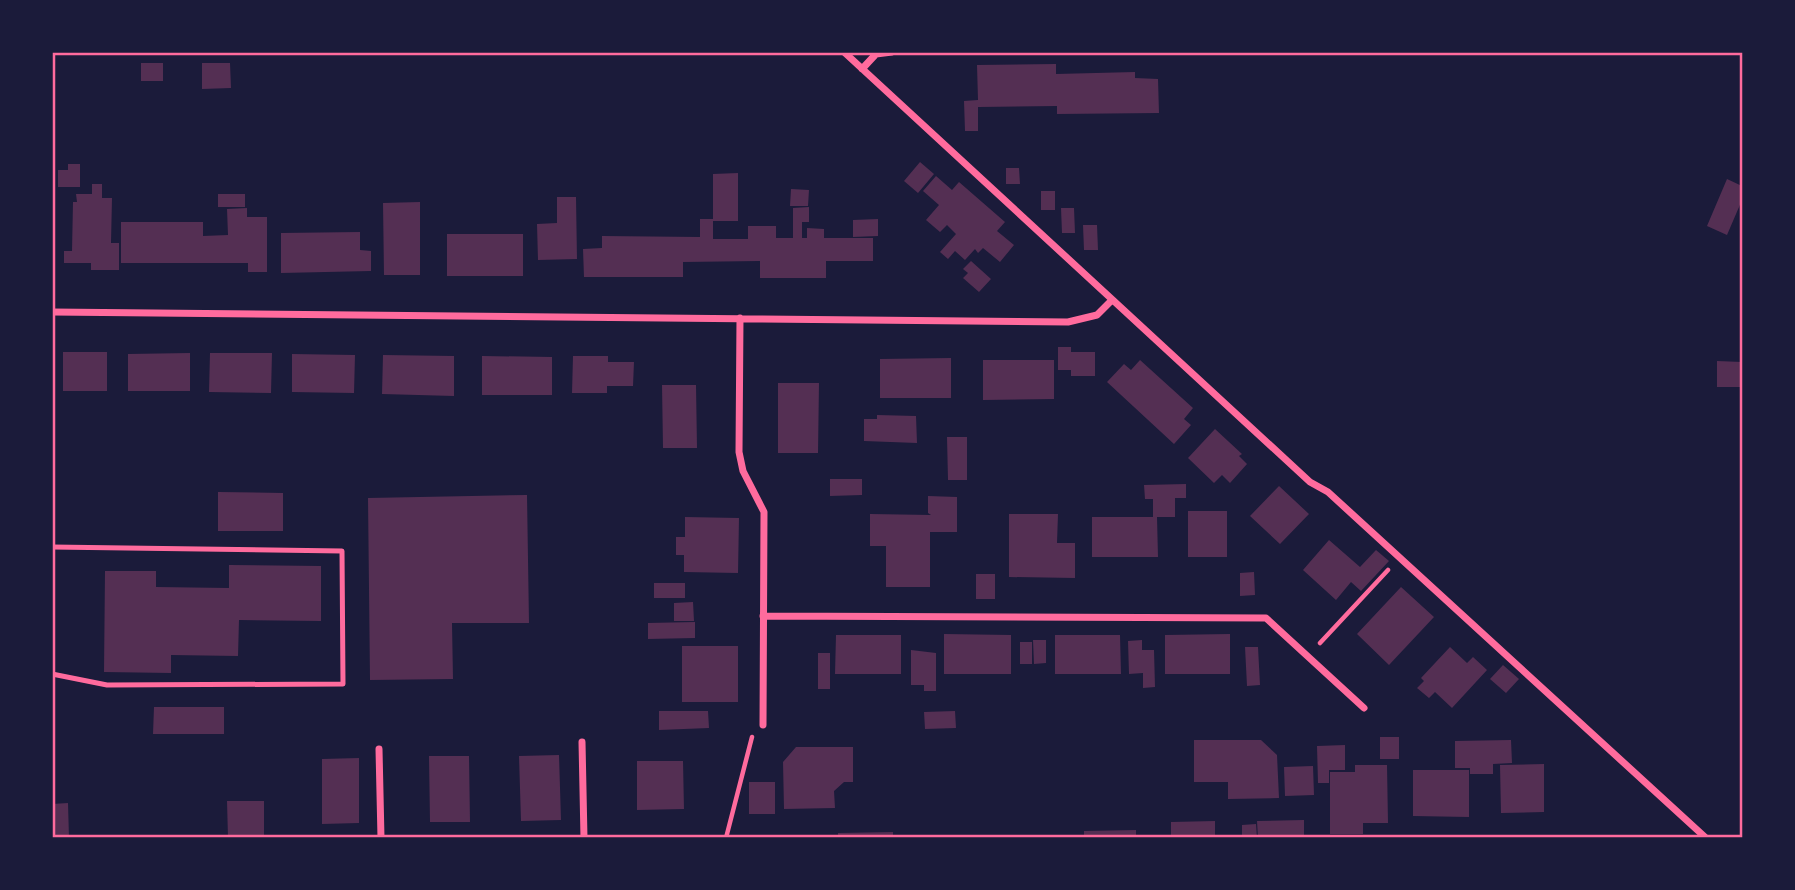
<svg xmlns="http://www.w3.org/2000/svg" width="1795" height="890" viewBox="0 0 1795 890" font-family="'Fira Sans Condensed',sans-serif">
  <rect width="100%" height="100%" fill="#1b1b3a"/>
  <path fill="#542f53" d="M141,63h22v18h-22z
    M202,63h28l1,25 -29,1z
    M1056,64v10l79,-2v6l23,1 1,34 -102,1v-8l-79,1v24h-13l-1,-30 14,-1 -1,-35z
    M920,162l14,12 -16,19 -14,-12z
    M68,164h12v23h-22v-17h10z
    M1006,168h13l1,16h-14z
    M738,173v48h-25v18h35v-13h28v12h17v-30l16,-1v15h-7v16h5v-10l17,1v9h49v23h-47v17h-66v-17l-77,1v15h-99l-1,-28 19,-1v-12l98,1v-18h13v-45z
    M936,176l16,14 7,-8 46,40 -8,9 17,14 -14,17 -17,-14 -5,5 -3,-4 -10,11 -10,-9 -7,8 -8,-7 16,-18 -9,-9 -7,7 -14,-12 13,-15 -16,-14z
    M1727,179l15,7v14l-15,35 -20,-9z
    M92,184h10v14h10l-1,45h8v27h-28v-7h-27v-12h8l1,-49h4l-1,-8h16z
    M791,189l18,1 -1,16h-18z
    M1041,191h14v19h-14z
    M218,194h27v13h-27z
    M557,197h19l1,62 -39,1 -1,-36 20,-1z
    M420,202v73h-36l-1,-72z
    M247,208v9h20v55h-19v-9h-127v-41h82v14l25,-1 -1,-26z
    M1061,208h13l1,25h-13z
    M878,219v17l-25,1v-17z
    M1083,225h14l1,25h-14z
    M360,232v18l11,1v20l-90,2v-40z
    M447,234h76v42h-76z
    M971,261l20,18 -12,13 -16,-14 5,-5 -5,-4z
    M1058,347h13v5h24v24h-24v-6h-13z
    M63,352h44v39h-44z
    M190,353v38h-62v-37z
    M210,353h62l-1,40 -62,-1z
    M292,354l63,1 -1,38 -62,-1z
    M383,355l71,1v40l-72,-2z
    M482,356l70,1v38h-70z
    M573,356h35v6h26l-1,24h-26v7h-35z
    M951,358v40h-71v-39z
    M983,360h71v39l-71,1z
    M1140,360l53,48 -9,11 7,6 -17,19 -67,-62 17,-18 7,6z
    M1717,361l25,1v25h-25z
    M778,383h41l-1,70h-40z
    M662,385h34l1,63h-34z
    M877,415l39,1 1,27 -53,-2v-22h13z
    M1215,429l27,25 -3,2 8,8 -17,19 -8,-8 -8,8 -26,-25z
    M947,437h20v43h-19z
    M830,479h32v16l-32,1z
    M1186,484v14h-11v19h-18l1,40h-66v-40h61v-18h-8l-1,-14z
    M1279,486l30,28 -29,30 -30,-28z
    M218,492l65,1v38h-65z
    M527,495l2,128h-77l1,56 -83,1 -2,-182z
    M928,496l29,1v35h-27v55h-44v-41h-16v-32l61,1 -3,-2z
    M1188,511h39v46h-39z
    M1009,514h49l-1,29h18v35l-66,-1z
    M685,517l54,1 -1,55 -54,-1v-17h-8v-18h9z
    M1329,540l31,27 16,-17 13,11 -28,30 -10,-9 -15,18 -33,-30z
    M229,565l92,1v55l-82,-1 -1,36 -67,-1v18l-67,-1 1,-101h51v16l73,1z
    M1254,572l1,23 -15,1v-23z
    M976,574h19v25h-19z
    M654,583h31v15h-31z
    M1401,587l33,30 -45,48 -32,-31z
    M693,602l1,19h-20v-18z
    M695,622v16l-47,1v-16z
    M944,634l67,1v39h-67z
    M1230,634v40h-65v-39z
    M836,635h65v39h-66z
    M1055,635h65l1,39h-66z
    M1033,640h13v23l-12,1z
    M1142,640v10h12l1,37 -12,1v-15l-14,1 -1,-33z
    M1020,642h12v22h-12z
    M682,646h56v56h-56z
    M1245,647h13l2,38 -13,1z
    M1450,647l17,16 6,-6 14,13 -35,38 -17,-16 -6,6 -12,-10 7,-7 -3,-3z
    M911,650l25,3v38h-12v-6h-13z
    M818,653h12v36h-12z
    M1503,665l16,14 -13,14 -16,-14z
    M154,707h70v27h-71z
    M659,711h49l1,17 -50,2z
    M955,711l1,17 -31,1 -1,-17z
    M1380,737h19v22h-19z
    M1194,740h67l16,15 2,43 -51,1v-17h-34z
    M1511,740l1,23 -19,1v10h-23v-6h-15v-27z
    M1345,745v25h-16v13h-11l-1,-37z
    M796,747h57v35h-9l-10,9 1,17 -51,1 -1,-47z
    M559,755l2,65 -40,1 -2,-65z
    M429,756h40l1,66h-40z
    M359,758v65l-37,1v-65z
    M637,761h46l1,48 -47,1z
    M1544,764v48l-43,1 -1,-48z
    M1355,765h32l1,58h-25v11h-33v-62h25z
    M1313,766l1,29 -29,1 -1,-29z
    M1413,770h56v47l-56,-1z
    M749,782h26v32h-26z
    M227,801h37v37h-36z
    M68,803l1,35h-17v-34z
    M1304,820v18h-46l-1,-17z
    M1215,821v17h-44v-16z
    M1256,824l1,14h-15v-13z
    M1136,830v8h-52v-7z
    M893,832v6h-55v-5z"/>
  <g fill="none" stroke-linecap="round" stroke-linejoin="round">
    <path stroke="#ff6b9d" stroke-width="4.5" d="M1320,643l68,-73
      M726,838l26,-101"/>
    <path stroke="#ff6b9d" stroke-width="5" d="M52,547l290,4 1,133 -236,1 -55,-11"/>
    <path stroke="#ff6b9d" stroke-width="7" d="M844,52l466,430 18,10 378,346
      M862,69l14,-15 16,-2
      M52,312l1016,10 29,-7 15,-15
      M740,318l-1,134 4,19 21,41 -1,213
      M763,616l503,2 98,90
      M582,742l2,96
      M379,749l2,89"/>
  </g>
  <rect width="1795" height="890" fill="none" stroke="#1b1b3a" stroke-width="108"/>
  <rect x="54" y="54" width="1687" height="782" fill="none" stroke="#ff6b9d" stroke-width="2.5"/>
</svg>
